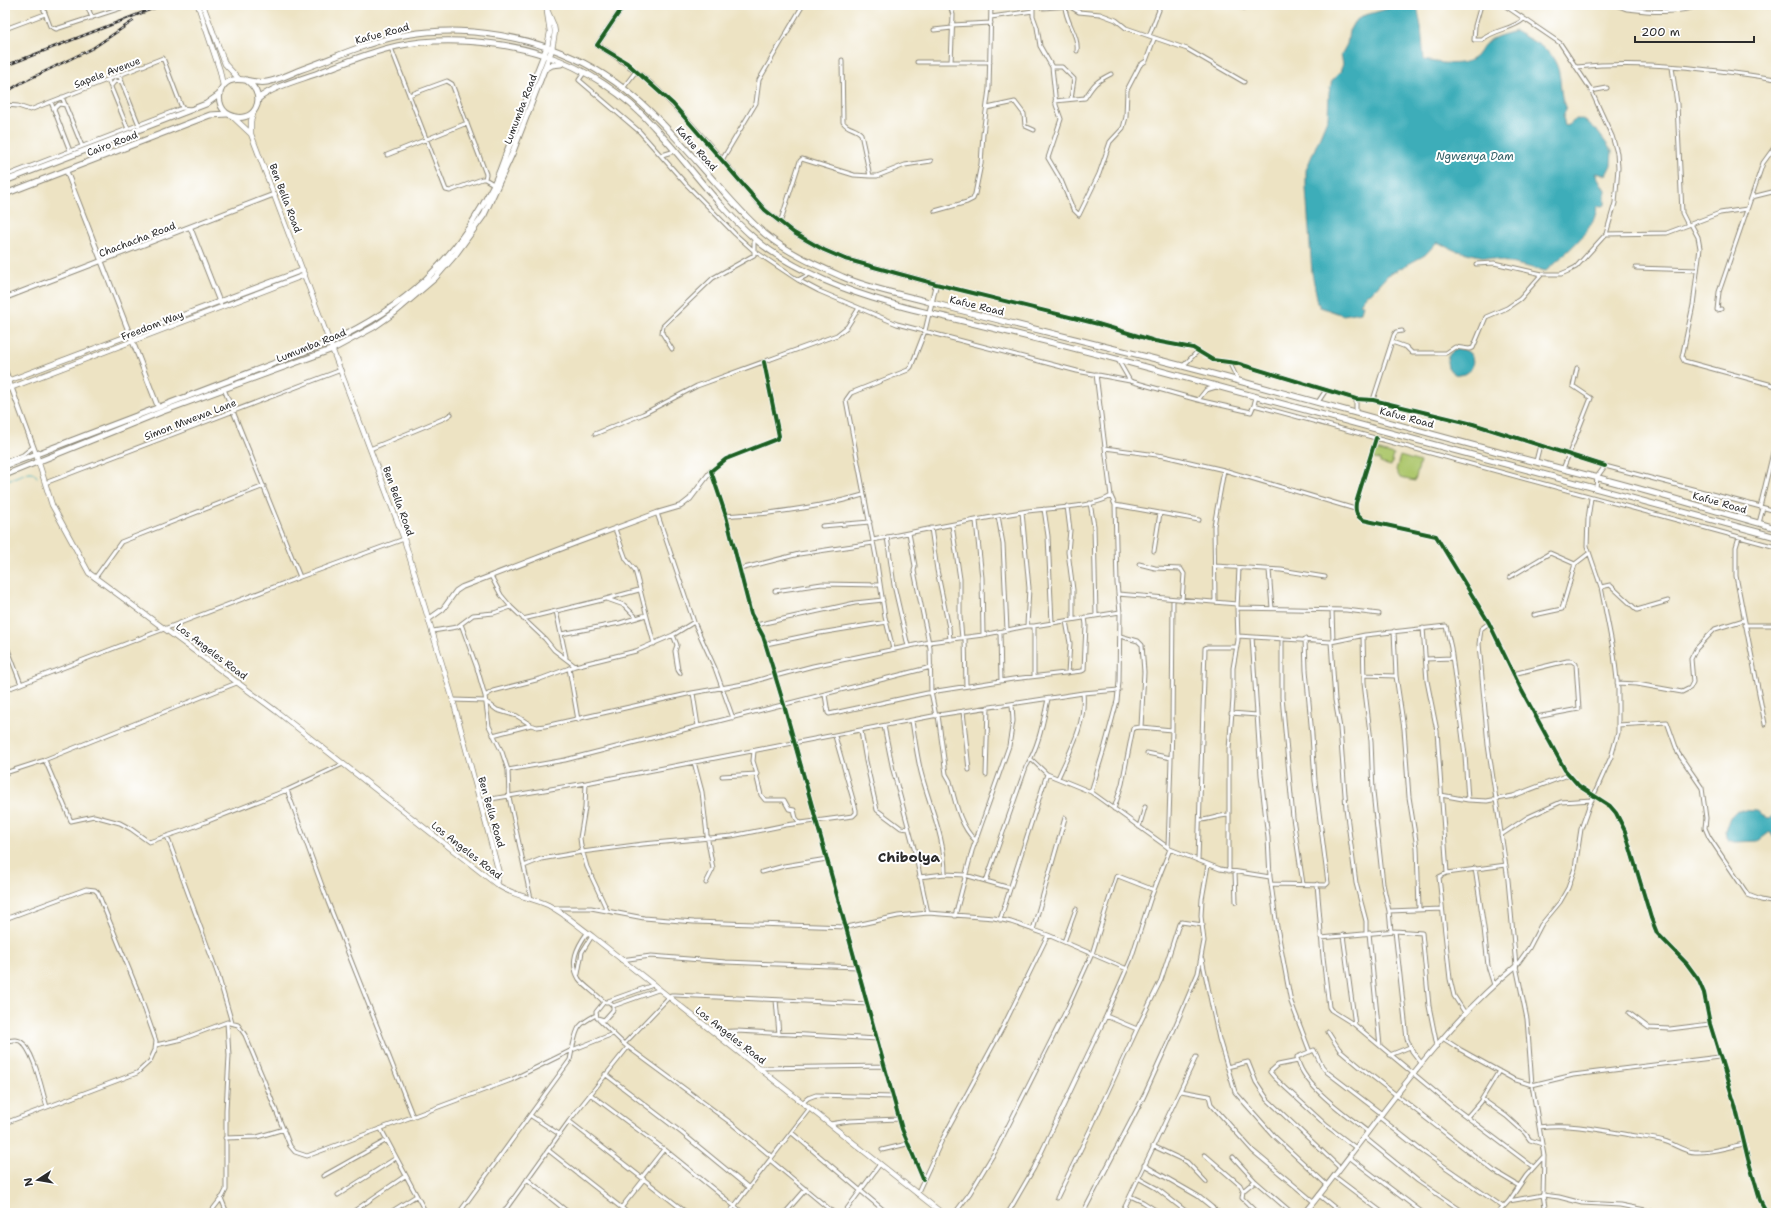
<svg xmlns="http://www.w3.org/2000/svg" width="1781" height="1218" viewBox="0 0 1781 1218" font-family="'Shantell Sans',sans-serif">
  <rect width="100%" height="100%" fill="#fff"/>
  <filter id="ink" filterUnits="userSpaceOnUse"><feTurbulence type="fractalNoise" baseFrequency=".025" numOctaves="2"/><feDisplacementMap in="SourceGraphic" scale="8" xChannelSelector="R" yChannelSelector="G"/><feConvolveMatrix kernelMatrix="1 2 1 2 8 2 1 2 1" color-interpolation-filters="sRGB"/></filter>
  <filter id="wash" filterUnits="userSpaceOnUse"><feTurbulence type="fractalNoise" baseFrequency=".012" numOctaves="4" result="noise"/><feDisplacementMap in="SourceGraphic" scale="16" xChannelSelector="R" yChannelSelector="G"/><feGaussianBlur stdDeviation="0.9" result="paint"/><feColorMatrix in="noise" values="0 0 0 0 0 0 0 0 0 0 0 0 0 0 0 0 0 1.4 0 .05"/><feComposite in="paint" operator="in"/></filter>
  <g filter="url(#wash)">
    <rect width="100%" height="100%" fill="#ede3c3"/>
    <path fill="#aec86e" stroke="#6c7a4c" d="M1376,450l18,5 -3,11 -11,-3v-3l-6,-1z
      M1400,456l20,6 -5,19 -15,-3 -4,-8z"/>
    <path fill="#3dadb9" stroke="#346c72" d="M1401,5h16l4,22 3,33c15,3 42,8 53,-5 4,-5 6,-10 12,-14 6,-5 18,-7 26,-10 22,13 42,19 45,48 1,11 1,19 6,30l-3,8 2,9 4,-1 7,-6c17,0 26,20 36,32l-1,14 -5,10 -11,-2 10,17v15l-8,2c-2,24 -34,48 -51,64l-92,-21 -17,-8 -12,13 -37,20 -17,18 -4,1 -7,9 3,2 -2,7 -18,3 -23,-8 -2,-4 -6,-30 -6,-85v-18l22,-53 1,-24 3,-13 8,-8 3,-8 -2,-9 6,-11 2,-13 5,-9 8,-6z
      M1447 362a13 13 0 1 1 26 0a13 13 0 1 1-26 0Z
      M1737,810l20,1 11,7 4,-1 4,-7v31l-6,-9 -12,9 -24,1 -6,-2 -2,-3 -1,-7 5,-13z"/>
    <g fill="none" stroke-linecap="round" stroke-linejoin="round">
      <path stroke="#3dadb9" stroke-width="1" d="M5,481l24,-9h4l4,5"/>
    </g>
  </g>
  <g filter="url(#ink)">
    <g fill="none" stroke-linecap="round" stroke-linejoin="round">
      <defs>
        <path id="minor" d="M42,5l8,21 6,3 74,-24
          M87,5l5,13
          M950,5l3,10 -2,47
          M1033,5v11l4,11 3,19 12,21 4,38 5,14 -13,39 13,22 12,29 6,6 20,-41 11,-32 13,-14 3,-11 1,-27 13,-25 6,-4 8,-22
          M1036,5l7,3 26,-2 10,6 21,2 16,6 10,8 61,21 57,33
          M1481,5l-6,21 -1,14h8c12,-11 30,-10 42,-21
          M1569,5c15,2 31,-1 46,0 5,1 8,3 12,4 25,3 50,5 74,-4
          M1065,7c1,16 14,28 12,44
          M1244,8v-3
          M991,17l42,-6
          M952,25l39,-2
          M5,29l40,-15
          M934,30l18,-2
          M1149,36l10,-26 -2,-5
          M391,48l55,142 4,1 32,-12h3
          M842,60l1,62c4,7 13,6 18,12l9,42h7l28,-11 26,-4
          M917,62h73
          M1052,67h10l12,12 -3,20
          M1577,67c66,-7 134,2 199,12
          M1672,67l5,37 5,109 6,12
          M584,73l-5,7 61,52 46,52 49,50 18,16 45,30 21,11 78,33 180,47 53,10 68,19 8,-10 10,-3
          M119,75l20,50
          M108,80l20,49
          M111,86l4,-5 7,1
          M624,87l12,-16
          M1591,91l16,-3
          M409,95l38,-14 5,3 34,90 -1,5 10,6
          M62,97l20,49
          M1055,101l30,-3c9,-14 10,-16 26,-24
          M51,102l19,49
          M5,105l13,1 12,4 133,-52 19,50
          M987,108l28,-6 9,12 1,12 9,4
          M54,109l5,-5 7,1
          M387,155l80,-32
          M662,155l13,-4
          M722,160l34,-57 3,-23 44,-75
          M5,176l177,-68 9,1
          M1752,197l24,-6
          M935,211l32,-9 6,-3 2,-5 6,-30 2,-30 6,-45 2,-84
          M780,223l20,-62 2,-2 52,16 16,1
          M1691,224l7,13 2,11 -7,57 -11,52 2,4 92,25
          M1606,234l61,-1 53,-20 27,-4
          M1476,264l18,-1 48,11h19l7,-3 8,-4 30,-33 9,-31 3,-35 -1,-15 -5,-17 -22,-48 -30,-45 -56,-38
          M1636,268l61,2
          M798,280l12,-6
          M936,284l162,40 57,17 38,7 20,12 23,3 120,36 17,1 100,24 132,42
          M1721,309l-4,1 2,-18 44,-129 13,-18
          M1392,342l14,5 6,6h34l9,-6 14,2 4,-1 13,-31 21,-9 13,-9 22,-25
          M672,349l-10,-16 1,-7 50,-48 41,-23v-17
          M1118,360l12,21
          M764,362l15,74 -2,3 -51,20 -15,12 15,45 25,98 12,22 21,69 118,424 21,50
          M1229,362l9,18
          M1183,366l15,-15
          M224,389l76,188
          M1256,397l-2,8 522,142
          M1356,399v14
          M1198,400l53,12 3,-7
          M1373,400l21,-65 2,-3 6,-1
          M1318,402l8,-12
          M595,434l48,-20 54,-28 140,-51 10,-8 12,-19
          M1376,438l-20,65c-1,8 0,13 7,17l73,16 53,87 33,68 43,79 14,16 31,20 6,7 9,18 26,87 6,15 30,31 11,15 6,14 6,31 25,81 13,54 12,41 7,13
          M1105,448l59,8 60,14 131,39
          M370,449l75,-31 6,-4
          M1536,461l4,-16
          M5,462l18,-7 10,-8
          M1563,469l28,-71 -18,-12 4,-18
          M45,483l296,-113
          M1596,488l1,-11 8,-11 171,45
          M1090,503l4,23 2,89
          M1115,505l84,15
          M1067,506l3,24 -2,22 5,38v29
          M1760,507l16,-67
          M1044,509l4,27 4,87
          M1022,512l7,76 -2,38
          M657,513l37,109 21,46 18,50
          M726,516c14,-2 28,-1 43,-3 32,-4 63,-9 94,-18
          M998,516l5,28 4,86
          M976,521l6,57 1,57
          M1759,523l4,-15
          M952,525l8,54v38l2,21
          M822,526l48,-4
          M931,528l6,42 12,58 1,12
          M615,529l11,30 9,11 19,74
          M909,533l6,33 -1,5 16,77 1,44 5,24
          M887,537l7,48 14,61
          M1739,537l-3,10v29l29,148
          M873,540c49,-10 99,-20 149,-28 23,-4 71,-4 89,-16
          M1154,551l6,-38
          M1139,564l16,4 26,1 3,5 -2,26
          M1215,566l66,4 44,7
          M740,569l59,-15 74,-11
          M1269,570l3,38
          M491,576l10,19 10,12 34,32 9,11 21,16
          M1510,577l40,-24 25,11 13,-10
          M95,578l26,-36 143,-56
          M1601,587l9,-2 27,25 31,-9
          M775,591l47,-7 58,1
          M1118,594l119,10
          M607,599l17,6 13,13
          M1215,602l-1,-76 10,-56
          M1237,608l109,2 33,4
          M1332,610l1,31
          M556,611l10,46
          M1534,615l28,-6 13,-45
          M523,619l79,-19 37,-10
          M1066,621l4,22 -2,30
          M1489,623l-8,6 -2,15 9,101 20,135 8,86 11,53 5,66 12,71 -1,39 3,18
          M461,624l16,44 8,28 4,30 13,26 6,18 1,27 22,102
          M756,625l99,-22 28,-3
          M1745,625h31
          M1423,628l4,53 10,50 10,142
          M433,631l24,-4 16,-12 21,-2 17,-6
          M1394,631l2,45 8,53 5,68 8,50 2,62
          M1000,632l1,49
          M561,634l59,-11 26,-8
          M673,635l4,10 -2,6 3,19 2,3
          M1238,636l93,6 34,-7 81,-9 5,22 14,107 3,45
          M1363,636l1,47 7,58 2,51 10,92 6,27 2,20
          M965,637l1,49
          M1252,637l9,138 7,63 2,39 7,50 14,75 19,50
          M1282,638v59l11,121 10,66
          M5,642l16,42
          M1331,642l4,58 5,28 6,80 10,75 10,38v12
          M766,644l48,-10 73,-12
          M893,649l-8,-32 -9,-60 -30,-157 5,-7 57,-23 3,-3 14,-36 4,-17
          M1426,659l26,-1
          M569,668l9,52
          M1513,674l54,-13h5l4,3 3,45 -43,8
          M1364,675l32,1
          M775,676l38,-10 116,-24 54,-7 44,-9h7l86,-14
          M1034,676v-50
          M1617,683l20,1 45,8 8,-4 3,-6 -2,-23 5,-10 19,-20 29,-9
          M5,690l295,-113 104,-38
          M693,693l5,33
          M825,695l3,18 1,1 108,-23 76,-12 69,-8 2,-1 2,-45 -1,-8
          M485,696l8,-5 47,-12 35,-13 61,-15 37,-16 21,-13
          M453,700l32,1 12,9 20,6 14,9 6,2 8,-1 147,-33 57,-10 26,-8
          M963,711l6,59
          M1231,713l26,2
          M938,715l8,59 4,7c5,20 10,46 26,60
          M912,721c3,18 5,37 10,55 9,33 23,63 23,98
          M1618,725l49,-3 11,31 24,35 4,30 -1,10 4,9 39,58 13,5 15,3
          M884,726l9,44 21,78 14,65
          M1141,727l31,3
          M861,731l5,30 11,49 24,18 8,1
          M493,735l38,-10
          M1147,753l24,5
          M1031,759l16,15 44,18 7,5 72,52 50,20 50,8
          M44,760l195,-78
          M694,762l8,30 5,43 6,34 -7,14
          M508,770l57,-10 366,-93
          M5,773l40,-13 26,61 23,-5 26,7 11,6 18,13 36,-12 102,-40 56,-26
          M756,774l5,21 4,5h19l5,9 5,1 2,8 4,5
          M986,775l2,-68
          M722,776l35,-2 -4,-13 1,-10
          M1058,778c12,-27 28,-54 25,-85
          M586,783l-1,25 -5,30 1,8 6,21 20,43
          M287,790l41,112 85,215
          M1091,792l14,-46 12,-45 2,-19 1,-70 -3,-29 -2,-78 -4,-9 -15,-122
          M1441,795l27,5 19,1 26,-5 55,-21
          M479,801l107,-18 352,-68 145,-22 36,-3
          M1114,809l8,-25 11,-56 8,-1 3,-55 -2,-27 -4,-4 -18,-5
          M1200,820c10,0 18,-5 29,-5
          M1139,827l6,-20
          M1501,835l27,-18 33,-15 31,-2
          M167,836l51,139 14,48
          M1168,848l4,-118 1,-131
          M1198,860l7,-212 2,-1h30
          M524,866l17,-7 41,-7 61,-8 89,-8 54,-11 67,-9 3,-3v-3l-21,-74
          M1475,868l9,60 4,38 6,19
          M1229,871v-122l4,-50v-31l5,-28 -1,-32 2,-40
          M762,872l22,-6 43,-7
          M1235,872l1,30
          M919,877l26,-3 20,1 45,13
          M986,881l40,-114c13,-21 17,-45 22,-68
          M1272,884l54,1 2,-2 -13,-102 -3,-46 -6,-65 -1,-31
          M1317,884l6,73 6,50 2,3 24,15 96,80 82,62
          M556,908h35l53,10 50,4 153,5 51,-11 30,-3 66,5 17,4 37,13 79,34
          M1389,911l53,-2
          M955,916l17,-65 37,-105 4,-25 -1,-17
          M5,919l81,-30 9,1 3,3 42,103 16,45 -1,9 -5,11 -13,12 -132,50
          M1000,920l47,-146
          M1033,930l32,-112
          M1395,931l12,108 5,12 10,13
          M587,933c-10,14 -18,29 -8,46 5,7 19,16 25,23h5l4,4v4l-9,10 -7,-2 -1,-6 8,-10
          M1369,933l11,113
          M1343,935l12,90
          M1321,938l74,-7 27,2 7,73 8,40
          M1064,942l12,-33
          M1202,959l17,80 16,53 39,44 53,49
          M621,960l30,-4 75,6 132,5
          M1516,966l13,-18 12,-23 19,-23 8,-14 7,-20 6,-39 8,-23 22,-49 7,-24v-45l-4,-34 -13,-67 -14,-41 1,-27 3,-21
          M578,974l4,-22 10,-16
          M776,1000l3,34
          M608,1001l45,-16
          M613,1006l45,-16
          M1465,1013l-11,-17 -4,-17 -11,-102 8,-4 59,-8
          M1629,1013l20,15 21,1 40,-5
          M599,1020l25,24 107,79 41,34
          M1137,1029l24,-49 18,-56 2,-2 22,3
          M713,1032l24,-1 141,8
          M1328,1032l11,17 20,17 135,105 25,15
          M1444,1039l17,11 52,29 19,6 41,-10 146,-18
          M5,1042c5,-2 10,-3 15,-1 14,8 22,50 27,66
          M624,1044l47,-49h4l193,9
          M156,1045l26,-6 45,-17 11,3 7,10 18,43 27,68 5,6 12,4 204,-76 61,-30c5,-21 4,-25 24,-35
          M1390,1055l20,-8
          M1298,1061l-20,4 -8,7 5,6 52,48 29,22
          M1227,1067l21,-5 8,20 12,18 72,68
          M760,1068l125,-2
          M605,1074l77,59 67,55
          M1181,1091l28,5 2,8 42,47 61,51
          M590,1094l74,55 79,64
          M1482,1099l24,17 19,17 5,7 12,4
          M802,1103l6,-5 8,-3 77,2
          M531,1116l28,18
          M1379,1117l43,34 81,56
          M1467,1117l13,-15 19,-31
          M569,1121l118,92
          M830,1124l19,-3 50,-2
          M1539,1127c30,-4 62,3 91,8 12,2 23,3 34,6 11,3 20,11 31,11 17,1 33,-5 49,-8
          M381,1129l45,84
          M1368,1132c-21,-17 -66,-46 -71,-75l17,-7 8,16 5,6 55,42
          M792,1133l95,80
          M1364,1137l54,44 47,32
          M225,1138l32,-1 27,-8
          M1153,1146l34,16 19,20
          M548,1150l80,63
          M882,1150l25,-6
          M1205,1155l35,30 3,6
          M1233,1157l22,24 37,32
          M1349,1157l74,56
          M770,1160l64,53
          M1144,1165l54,31 21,17
          M323,1176l64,-36
          M1334,1176l49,37
          M642,1177l22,-28
          M1138,1178l18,10 32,25
          M527,1179l42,34
          M1255,1181l-12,10 -1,7 15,15
          M917,1194l25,-54 61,-113 45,-92
          M338,1195l58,-37
          M1319,1195l22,18
          M1130,1196l13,6 17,11
          M221,1198l6,15
          M1057,1198l34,-70 46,-99 -31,-13
          M1509,1201l17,-25 18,-20
          M621,1208l23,-29
          M505,1209l6,4
          M354,1211l51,-35
          M17,1213l9,-2 4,2
          M210,1213l13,-17 3,-6v-80l3,-54 -2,-34
          M389,1213l27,-17
          M459,1213l111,-153 2,-10 41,-16
          M503,1213l66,-92 59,-74
          M729,1213l81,-105
          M785,1213l21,-24
          M844,1213l36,-49
          M955,1213l15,-20 26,-43 72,-143 24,-53 24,-77 2,-1 36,14
          M1008,1213l26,-45 72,-152 25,-57 19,-59 20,-51
          M1083,1213l61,-117 28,-62 26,-61 6,-32 -3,-25 1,-17 6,-34
          M1122,1213l74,-156
          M1498,1213l11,-12 34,-6 16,2 23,6 38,2 40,8"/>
        <path id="tertiary" d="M624,5l-27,40c69,38 116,107 168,165l29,23 30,17 21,9 91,25 -7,30
          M66,170l92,237
          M190,227l30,76
          M5,298l270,-104
          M5,370l31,84
          M429,619l14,-10 13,-18 6,-4 114,-44 81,-30 24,-7 9,-7 21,-28
          M1305,1213c68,-83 127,-178 211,-247"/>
        <path id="secondary" d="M198,5l22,66 3,15
          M203,5l22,59 14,15
          M545,5l9,21 1,6 -3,17
          M547,12l3,20 -3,15
          M254,111l-3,10v13l153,405 49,161 46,173 -3,11
          M233,117l18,17
          M5,382l298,-112
          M5,390l300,-115
          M36,454l16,51 37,68 187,138 220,173c17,12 34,13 52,21 16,8 30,21 44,31l350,277"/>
        <path id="primary" d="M545,69l7,-4 9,-1
          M246,80c25,18 6,46 -16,35 -11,-5 -14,-20 -6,-30 12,-12 29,0 43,-3 11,-2 23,-8 33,-12 23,-8 45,-18 67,-25 60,-21 125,-17 185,4 75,27 112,76 164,134 15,17 31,36 49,51 23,19 51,31 78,43 27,12 57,17 86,25 78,21 156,39 234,59 110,28 219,60 328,89 35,10 69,18 104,27 61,16 121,34 181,51
          M258,99c16,-13 41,-19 60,-26 26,-10 52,-21 79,-27 44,-10 104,-5 147,9 41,13 82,40 110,72 34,36 62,78 100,111 20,18 46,31 70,42 43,19 90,30 135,40 54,13 108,26 161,40 219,58 437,119 656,177
          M5,181l201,-77 14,-10
          M5,185l1,3 -1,6
          M5,194l205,-79 17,-1
          M5,466l325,-124c76,-35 125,-80 163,-156 7,-13 11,-28 17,-42 12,-32 24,-65 37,-97
          M5,475l156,-63 172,-63 41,-22 20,-14 41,-35 20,-23 29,-40 28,-61 40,-105"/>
      </defs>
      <use href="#minor" stroke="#8c8777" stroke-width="5"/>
      <use href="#tertiary" stroke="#8c8777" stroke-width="6"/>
      <use href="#secondary" stroke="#8c8777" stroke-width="6"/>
      <use href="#primary" stroke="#8c8777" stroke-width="7"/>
      <use href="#minor" stroke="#fff" stroke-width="3"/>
      <use href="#tertiary" stroke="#fff" stroke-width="4"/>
      <use href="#secondary" stroke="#fff" stroke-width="4.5"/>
      <use href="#primary" stroke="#fff" stroke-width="5"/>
      <defs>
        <path id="rail" d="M5,66l157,-61
          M5,93l16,-10 72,-35 40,-27"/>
      </defs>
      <use href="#rail" stroke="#2b2b2b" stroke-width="2.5"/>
      <use href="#rail" stroke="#fff" stroke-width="1" stroke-dasharray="3" stroke-linecap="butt"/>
      <defs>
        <path id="cycleway" d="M624,5l-27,40 30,18 46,41 92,106 29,23 30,17 21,9 91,25 162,40 57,17 38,7 20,12 23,3 120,36 17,1 100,24 132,42
          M764,362l15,74 -2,3 -51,20 -15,12 15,45 25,98 12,22 21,69 118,424 21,50
          M1376,438l-20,65c-1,8 0,13 7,17l73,16 53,87 33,68 43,79 14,16 31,20 6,7 9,18 26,87 6,15 30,31 11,15 6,14 6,31 25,81 13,54 12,41 7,13"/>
      </defs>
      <use href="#cycleway" stroke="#fff" stroke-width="6"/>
      <use href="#cycleway" stroke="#1b5e20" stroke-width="4"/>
    </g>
  </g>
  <g text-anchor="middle" stroke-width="4" stroke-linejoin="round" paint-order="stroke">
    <g font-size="10" fill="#2b2b2b" stroke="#fff">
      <text transform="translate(382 33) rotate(-15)" y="4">Kafue Road</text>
      <text transform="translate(107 72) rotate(-21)" y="4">Sapele Avenue</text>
      <text transform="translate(520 109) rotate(-69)" y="4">Lumumba Road</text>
      <text transform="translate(112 143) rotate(-21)" y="4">Cairo Road</text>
      <text transform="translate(697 148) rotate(48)" y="4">Kafue Road</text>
      <text transform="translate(286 198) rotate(69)" y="4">Ben Bella Road</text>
      <text transform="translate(137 239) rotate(-21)" y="4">Chachacha Road</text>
      <text transform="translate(977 305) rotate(14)" y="4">Kafue Road</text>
      <text transform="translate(152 325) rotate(-21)" y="4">Freedom Way</text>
      <text transform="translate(311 345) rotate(-22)" y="4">Lumumba Road</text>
      <text transform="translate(1407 417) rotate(15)" y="4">Kafue Road</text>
      <text transform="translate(190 419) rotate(-21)" y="4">Simon Mwewa Lane</text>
      <text transform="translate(399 501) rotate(70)" y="4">Ben Bella Road</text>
      <text transform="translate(1720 502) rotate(16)" y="4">Kafue Road</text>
      <text transform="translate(212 651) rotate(37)" y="4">Los Angeles Road</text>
      <text transform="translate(492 812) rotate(74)" y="4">Ben Bella Road</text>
      <text transform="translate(467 850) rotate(38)" y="4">Los Angeles Road</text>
      <text transform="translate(731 1035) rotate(38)" y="4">Los Angeles Road</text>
    </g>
    <g font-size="11" font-style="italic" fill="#325f64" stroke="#fff">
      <text x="1475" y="160">Ngwenya Dam</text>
    </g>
    <g font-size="14" font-weight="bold" fill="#2b2b2b" stroke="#fff">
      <text x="909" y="862">Chibolya</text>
    </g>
  </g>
  <rect width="1781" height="1218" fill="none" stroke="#fff" stroke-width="20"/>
  <g transform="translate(38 1180) rotate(258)" stroke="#ffffff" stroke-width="3" paint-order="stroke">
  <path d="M0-3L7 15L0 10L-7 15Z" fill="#2b2b2b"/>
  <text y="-6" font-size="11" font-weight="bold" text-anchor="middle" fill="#2b2b2b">N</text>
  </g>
  <path d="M1635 36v6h119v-6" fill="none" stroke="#2b2b2b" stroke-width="2"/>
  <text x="1641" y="36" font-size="12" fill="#2b2b2b" stroke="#ffffff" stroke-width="3" paint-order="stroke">200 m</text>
</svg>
